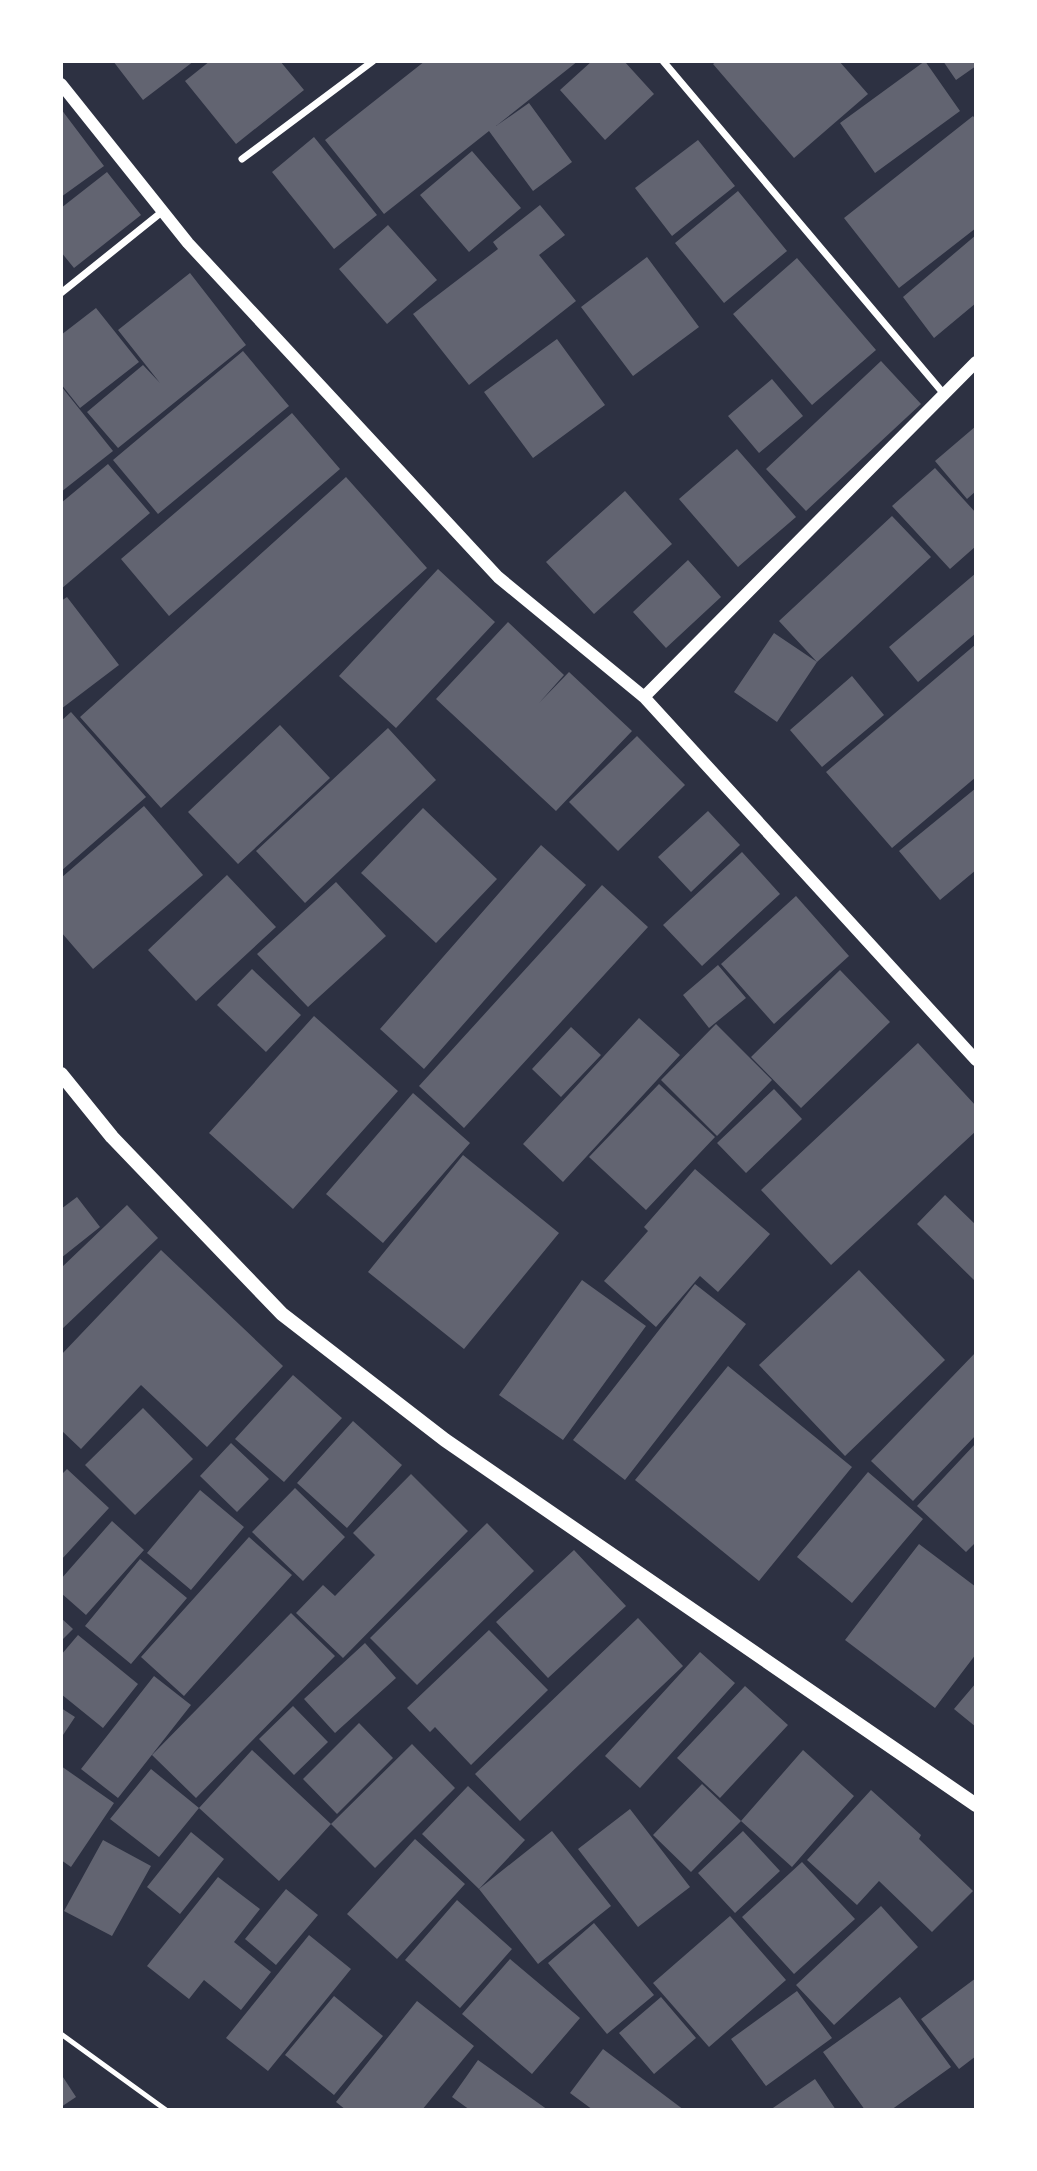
<svg xmlns="http://www.w3.org/2000/svg" width="1037" height="2171" viewBox="0 0 1037 2171" font-family="Ubuntu,sans-serif">
  <rect width="100%" height="100%" fill="#2d3142"/>
  <path fill="#626471" d="M113,61h81l-51,39z
    M210,61h70l24,29 -68,54 -51,-63z
    M425,61h153l-82,65 33,-23 43,59 -39,29 -44,-60 -105,83 -59,-74z
    M592,61h32l30,33 -49,46 -45,-50z
    M717,61h122l29,33 -74,64 -81,-94z
    M925,61l35,50 -85,62 -35,-50z
    M943,61h33v5l-20,14z
    M61,109l43,57 -43,31z
    M973,116l3,4v108l-77,60 -55,-70z
    M314,137l63,78 -43,34 -62,-77z
    M698,140l37,46 -63,50 -37,-48z
    M472,151l49,57 -52,44 -49,-57z
    M107,172l34,43 -67,53 -13,-16v-44z
    M738,191l49,60 -63,52 -49,-60z
    M540,205l25,30 -26,20 37,46 -107,84 -56,-71 85,-65 -5,-7z
    M388,225l49,55 -50,44 -48,-55z
    M976,235v68l-42,35 -31,-41z
    M647,257l52,70 -66,49 -52,-69z
    M797,258l79,92 -64,55 -79,-91z
    M190,273l56,72 -128,103 -31,-36 56,-47 17,18 -42,-53z
    M96,308l43,54 -59,46 -19,-24v-49z
    M557,339l48,66 -72,53 -49,-66z
    M243,351l46,55 -131,108 -45,-54z
    M881,361l40,43 -115,107 -40,-42z
    M772,379l31,37 -44,37 -31,-37z
    M61,386l52,65 -52,41z
    M292,413l48,56 -171,147 -48,-57z
    M976,426v65l-9,8 -32,-38z
    M737,449l59,68 -58,50 -59,-68z
    M108,464l42,49 -89,76v-86z
    M935,468l41,45v33l-26,23 -58,-63z
    M346,477l81,91 -266,240 -81,-91z
    M625,491l47,53 -78,70 -48,-52z
    M892,516l39,41 -114,105 -38,-41z
    M688,560l33,37 -55,51 -33,-36z
    M438,569l57,53 -99,106 -57,-52z
    M976,573v60l-58,49 -29,-35z
    M67,597l52,68 -58,44v-108z
    M508,622l56,53 -25,28 30,-31 63,59 -76,80 -120,-112z
    M774,633l43,29 -40,60 -43,-30z
    M976,644v133l-84,71 -66,-76z
    M852,676l32,39 -62,52 -32,-37z
    M71,712l75,85 -85,74v-150z
    M280,725l50,53 -92,86 -50,-52z
    M388,728l48,52 -131,123 -49,-52z
    M637,736l48,49 -67,66 -49,-49z
    M976,788v82l-36,30 -41,-49z
    M144,806l59,69 -110,94 -32,-37v-54z
    M423,808l74,71 -61,64 -75,-70z
    M708,811l32,34 -49,47 -33,-35z
    M541,845l45,40 -162,184 -44,-40z
    M742,852l38,42 -78,72 -39,-41z
    M227,875l49,52 -80,74 -48,-51z
    M336,882l50,54 -78,71 -51,-53z
    M602,885l46,42 -184,201 -45,-42z
    M796,896l53,60 -75,68 -53,-60z
    M718,965l28,33 -37,30 -26,-33z
    M252,969l49,46 -35,37 -49,-47z
    M840,970l50,52 -89,86 -50,-51z
    M314,1016l84,75 -105,118 -84,-76z
    M639,1018l41,37 -117,127 -40,-38z
    M716,1024l56,56 -55,56 -56,-56z
    M571,1027l30,28 -40,42 -29,-28z
    M918,1043l58,63v25l-145,134 -70,-75z
    M659,1084l56,53 -69,73 -57,-53z
    M774,1089l28,30 -56,54 -29,-30z
    M413,1093l57,50 -87,100 -57,-49z
    M463,1155l96,78 -95,116 -96,-77z
    M695,1169l75,65 -52,58 -18,-16 -44,51 -52,-46 44,-50 -4,-4z
    M945,1195l31,30v57l-59,-58z
    M77,1197l23,30 -39,31v-49z
    M127,1205l31,33 -97,92v-62z
    M161,1250l122,116 -76,81 -66,-62 -60,64 -20,-19v-75z
    M859,1270l86,90 -100,96 -86,-91z
    M582,1280l64,46 -83,114 -64,-45z
    M695,1284l51,40 -121,156 -52,-40z
    M976,1352v83l-63,66 -42,-40z
    M728,1366l124,101 -93,114 -124,-101z
    M293,1375l49,43 -58,64 -49,-43z
    M143,1408l50,51 -58,56 -50,-50z
    M353,1421l49,44 -55,63 -50,-45z
    M231,1443l38,36 -32,33 -37,-36z
    M976,1443v99l-10,10 -49,-46z
    M67,1469l42,39 -48,52v-85z
    M868,1472l55,47 -71,84 -55,-46z
    M411,1474l57,57 -125,127 -47,-45 27,-28 12,11 40,-41 -22,-22z
    M295,1488l50,49 -42,44 -51,-49z
    M200,1490l44,37 -53,63 -44,-37z
    M112,1521l32,29 -58,65 -25,-22v-14z
    M487,1523l47,48 -117,114 -47,-47z
    M249,1537l43,38 -108,121 -43,-39z
    M919,1544l57,43v67l-41,54 -90,-68z
    M574,1550l52,56 -78,72 -52,-56z
    M140,1559l47,39 -56,66 -46,-38z
    M291,1613l44,43 -139,142 -44,-43z
    M61,1618l12,11 -12,12z
    M638,1618l45,48 -163,155 -45,-47z
    M489,1630l59,60 -77,75 -36,-38 -5,5 -23,-24z
    M78,1635l60,49 -35,44 -42,-34v-39z
    M365,1643l31,35 -61,55 -31,-34z
    M700,1652l35,31 -95,105 -35,-32z
    M154,1676l37,29 -73,93 -37,-29z
    M976,1683v44l-22,-18z
    M745,1686l43,39 -68,73 -43,-40z
    M293,1706l35,36 -34,33 -35,-36z
    M61,1708l14,9 -14,21z
    M359,1723l34,35 -56,56 -34,-35z
    M412,1744l43,44 -80,80 -44,-44z
    M252,1750l79,74 -52,57 -80,-73z
    M803,1750l51,46 -62,71 -51,-46z
    M61,1766l53,37 -43,64 -10,-7z
    M151,1769l48,39 -40,49 -49,-38z
    M702,1784l39,37 -50,51 -38,-37z
    M468,1786l57,54 -46,49 -57,-55z
    M871,1790l50,45 -2,4 54,52 -41,41 -53,-51 -22,24 -50,-45z
    M630,1809l60,78 -52,40 -60,-78z
    M552,1831l59,75 -73,58 -59,-75z
    M743,1831l37,40 -45,42 -37,-40z
    M191,1832l33,27 -44,55 -33,-27z
    M415,1839l50,45 -68,75 -50,-45z
    M103,1840l48,26 -39,70 -48,-25z
    M802,1862l53,57 -61,55 -52,-57z
    M218,1877l42,32 -26,33 37,30 -30,38 -37,-30 -15,19 -42,-33z
    M286,1889l32,26 -42,50 -31,-26z
    M457,1900l55,49 -52,59 -55,-48z
    M881,1906l37,41 -84,78 -38,-40z
    M730,1916l56,64 -77,67 -56,-64z
    M594,1923l60,72 -47,39 -59,-71z
    M309,1935l42,34 -83,102 -42,-33z
    M510,1959l70,59 -48,56 -70,-60z
    M976,1978v78l-17,13 -38,-50z
    M797,1991l35,47 -66,48 -35,-47z
    M334,1996l49,40 -49,59 -49,-40z
    M661,1997l35,41 -42,36 -35,-41z
    M900,1997l51,70 -60,43h-26l-42,-58z
    M417,2001l57,45 -52,64h-76l-10,-8z
    M603,2049l81,61h-91l-23,-17z
    M478,2060l70,50h-78l-18,-13z
    M61,2074l15,23 -15,10z
    M815,2079l21,31h-66z"/>
  <g fill="none" stroke-linecap="round" stroke-linejoin="round">
    <path stroke="#fff" stroke-width="5" d="M61,2034l105,76"/>
    <path stroke="#fff" stroke-width="7" d="M663,61l281,333
      M242,159l131,-98
      M61,293l102,-82"/>
    <path stroke="#fff" stroke-width="12" d="M61,84l127,159 310,334 146,120 332,363
      M644,697l332,-335"/>
    <path stroke="#fff" stroke-width="14" d="M61,1074l51,63 170,177 163,126 531,365"/>
  </g>
  <rect width="1037" height="2171" fill="none" stroke="#ffffff" stroke-width="126"/>
</svg>
